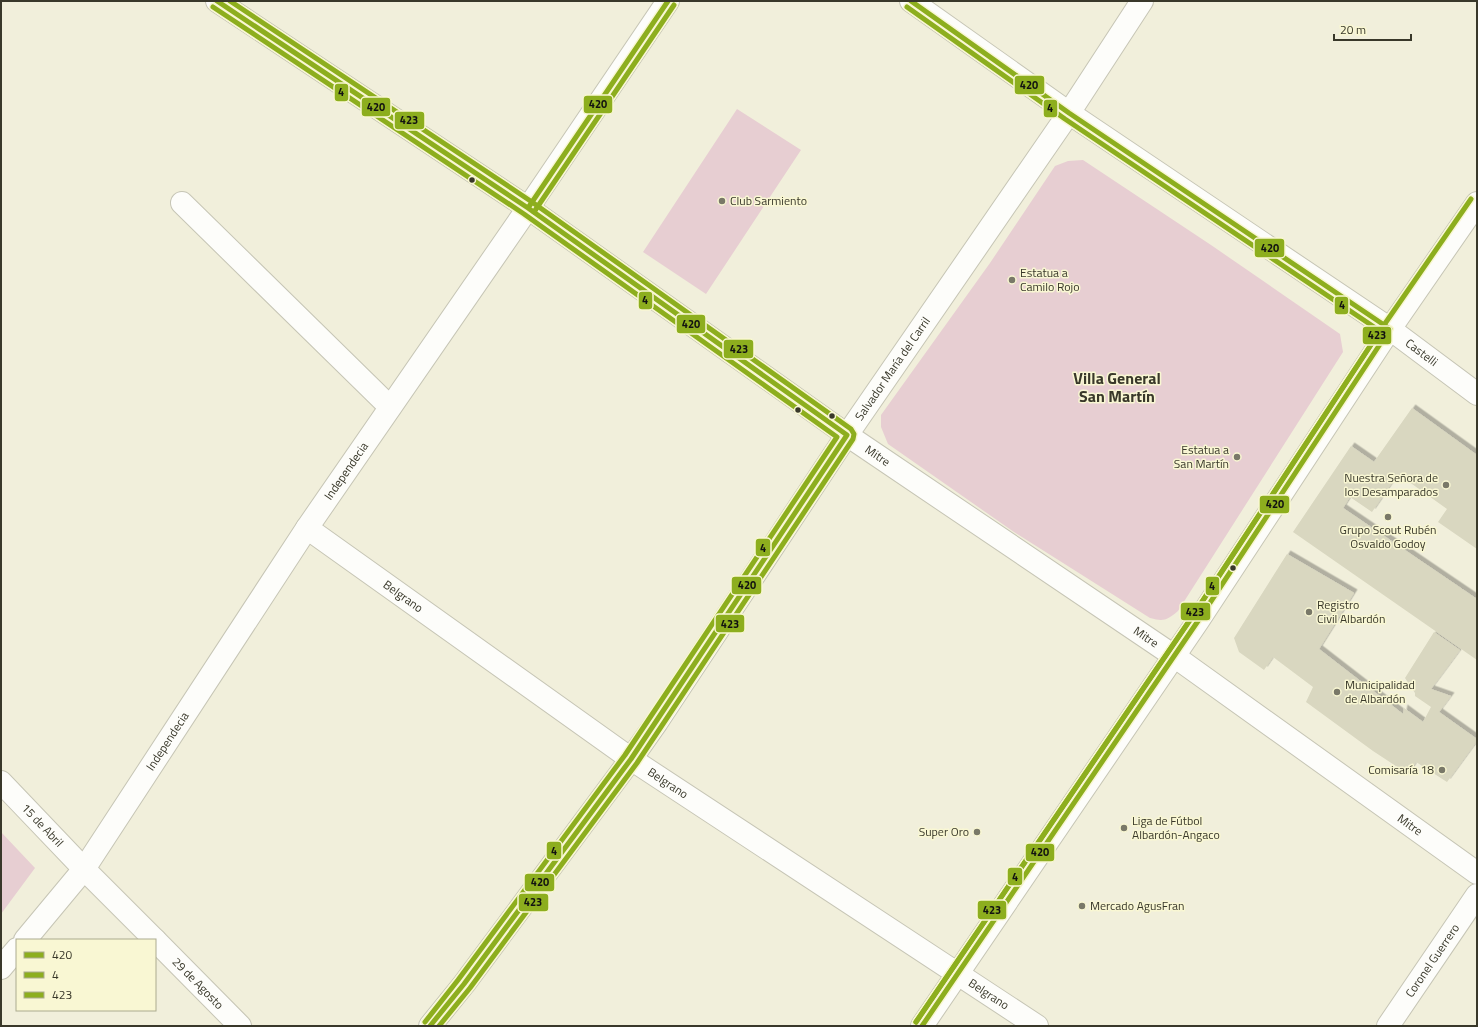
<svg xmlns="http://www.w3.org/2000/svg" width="1478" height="1027" viewBox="0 0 1478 1027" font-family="'Titillium Web',sans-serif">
  <defs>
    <filter id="shadow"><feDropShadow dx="3.5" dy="-3.5" stdDeviation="0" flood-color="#0004"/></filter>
  </defs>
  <rect width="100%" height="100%" fill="#f1efdb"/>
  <path fill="#e7ced2" d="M737,109l64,41 -95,144 -63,-42z
    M1083,160l128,85 129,89 3,18 -165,259c-11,9 -14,11 -28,7l-136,-86 -126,-88 -7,-17v-12l109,-152 65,-97 13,-5z
    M1,832l34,36 -34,46z"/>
  <path fill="#d9d7c0" filter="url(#shadow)" d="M1412,408l65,47v94l-39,-27 9,-13 -49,-35 -26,38 -22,-15 -7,11 134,91v61l-184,-128 58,-86 23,16z
    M1287,554l67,39 -35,56 84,65 1,-6 19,14 8,-15 -16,-11v-3l-10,-15 29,-46 26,18 -29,39 20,7 -12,16 38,27v2l-30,41 -31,-20 -8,12 -35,-23 -67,-49 7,-15 -40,-30 -9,13 -25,-18 -5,-14z"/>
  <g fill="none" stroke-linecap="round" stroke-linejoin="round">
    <defs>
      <g id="minor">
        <path id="s1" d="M217,1l311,207 319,227 327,221 303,217"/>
        <path id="s2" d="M911,1l158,112 321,216 87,65"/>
        <path d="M182,203l208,204"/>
        <path id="s3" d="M307,528l324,231 406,267"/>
        <path id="s4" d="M1,782l83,87 71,71"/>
        <path id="s5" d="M25,940l59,-71 223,-341 221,-320 140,-207"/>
        <path id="s6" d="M155,940l85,86"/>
        <path d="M1,968l16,-19"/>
        <path id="s7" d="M430,1026l34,-42 167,-225 26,-37 190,-287 222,-322 73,-112"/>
        <path d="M922,1026l276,-405 192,-292 87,-126"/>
        <path id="s8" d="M1388,1026l89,-131"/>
      </g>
    </defs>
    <use href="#minor" stroke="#c6c5b5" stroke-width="24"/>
    <use href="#minor" stroke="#fdfdfa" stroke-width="22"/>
    <defs>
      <path id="bus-1" d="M217,1l311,207 319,227
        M911,1l158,112 321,216
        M528,208l140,-207
        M430,1026l34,-42 167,-225 216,-324
        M922,1026l276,-405 192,-292"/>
      <path id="bus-2" d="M213,7l311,207 313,223 -212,318 -167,225 -33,42
        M907,7l158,112 315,212 -188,286 -276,405
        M534,212l140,-207"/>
      <path id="bus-3" d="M230,1l302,201 319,227 3,5 -1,5 -216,324 -167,225 -31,38
        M916,1022l276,-405 192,-292 87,-126"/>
    </defs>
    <use href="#bus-1" stroke="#f9f7d3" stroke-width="8"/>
    <use href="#bus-2" stroke="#f9f7d3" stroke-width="8"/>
    <use href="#bus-3" stroke="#f9f7d3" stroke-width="8"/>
    <use href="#bus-1" stroke="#8dae1e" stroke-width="5"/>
    <use href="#bus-2" stroke="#8dae1e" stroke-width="5"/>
    <use href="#bus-3" stroke="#8dae1e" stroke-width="5"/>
  </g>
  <g fill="#39382a" stroke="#f9f7d3" stroke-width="1.5">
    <circle cx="472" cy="180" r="3.5"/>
    <circle cx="798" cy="410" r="3.5"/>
    <circle cx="832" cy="416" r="3.5"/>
    <circle cx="1233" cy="568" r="3.5"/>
  </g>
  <g fill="#797868" stroke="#f9f7d3" stroke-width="1.5">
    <circle cx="722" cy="201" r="4"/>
    <circle cx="1012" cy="280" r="4"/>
    <circle cx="1237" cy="457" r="4"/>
    <circle cx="1446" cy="485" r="4"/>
    <circle cx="1388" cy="517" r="4"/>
    <circle cx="1309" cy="612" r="4"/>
    <circle cx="1337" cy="692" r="4"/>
    <circle cx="1442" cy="770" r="4"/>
    <circle cx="1124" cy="828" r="4"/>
    <circle cx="977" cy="832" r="4"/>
    <circle cx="1082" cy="906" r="4"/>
  </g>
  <g text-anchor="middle" stroke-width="3" stroke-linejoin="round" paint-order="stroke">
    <g font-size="12" fill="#39382a" stroke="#f9f7d3" text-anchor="start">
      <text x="730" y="205">Club Sarmiento</text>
      <text x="1020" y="277">Estatua a<tspan x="1020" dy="14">Camilo Rojo</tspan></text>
      <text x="1229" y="454" text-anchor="end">Estatua a<tspan x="1229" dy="14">San Martín</tspan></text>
      <text x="1438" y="482" text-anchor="end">Nuestra Señora de<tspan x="1438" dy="14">los Desamparados</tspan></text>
      <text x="1388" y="534" text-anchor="middle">Grupo Scout Rubén<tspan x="1388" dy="14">Osvaldo Godoy</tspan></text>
      <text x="1317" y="609">Registro<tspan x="1317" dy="14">Civil Albardón</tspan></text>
      <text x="1345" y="689">Municipalidad<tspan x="1345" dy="14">de Albardón</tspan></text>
      <text x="1434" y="774" text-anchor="end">Comisaría 18</text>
      <text x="1132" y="825">Liga de Fútbol<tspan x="1132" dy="14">Albardón-Angaco</tspan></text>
      <text x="969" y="836" text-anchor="end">Super Oro</text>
      <text x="1090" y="910">Mercado AgusFran</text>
    </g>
    <g font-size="12" fill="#39382a" stroke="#f9f7d3">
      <text dy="4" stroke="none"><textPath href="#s2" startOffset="620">Castelli</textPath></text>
      <text dy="4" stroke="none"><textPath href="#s7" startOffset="804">Salvador María del Carril</textPath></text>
      <text dy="4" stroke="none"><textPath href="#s1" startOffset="802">Mitre</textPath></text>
      <text dy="4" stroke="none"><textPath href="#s5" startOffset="569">Independecia</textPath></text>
      <text dy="4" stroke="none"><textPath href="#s3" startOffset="118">Belgrano</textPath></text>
      <text dy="4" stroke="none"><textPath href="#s1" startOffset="1126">Mitre</textPath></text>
      <text dy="4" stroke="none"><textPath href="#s5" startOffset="245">Independecia</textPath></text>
      <text dy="4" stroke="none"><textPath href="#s3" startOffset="442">Belgrano</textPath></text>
      <text dy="4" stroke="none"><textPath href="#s4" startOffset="60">15 de Abril</textPath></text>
      <text dy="4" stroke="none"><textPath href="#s1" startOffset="1450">Mitre</textPath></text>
      <text dy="4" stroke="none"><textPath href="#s8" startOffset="79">Coronel Guerrero</textPath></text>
      <text dy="4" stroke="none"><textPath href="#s6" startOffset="61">29 de Agosto</textPath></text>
      <text dy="4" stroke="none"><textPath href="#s3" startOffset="826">Belgrano</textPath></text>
    </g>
    <g font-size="16" font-weight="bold" fill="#39382a" stroke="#f9f7d3">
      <text x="1117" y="384">Villa General<tspan x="1117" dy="18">San Martín</tspan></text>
    </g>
  </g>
  <g stroke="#f9f7d3" stroke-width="1.5">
    <rect x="1014" y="75" width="31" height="20" rx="4" fill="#8dae1e"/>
    <rect x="334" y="83" width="15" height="19" rx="4" fill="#8dae1e"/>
    <rect x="583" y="95" width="30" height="19" rx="4" fill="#8dae1e"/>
    <rect x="361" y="97" width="30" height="20" rx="4" fill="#8dae1e"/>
    <rect x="1043" y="99" width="15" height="19" rx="4" fill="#8dae1e"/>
    <rect x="394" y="111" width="31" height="19" rx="4" fill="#8dae1e"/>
    <rect x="1254" y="238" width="31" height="20" rx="4" fill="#8dae1e"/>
    <rect x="638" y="291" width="15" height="19" rx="4" fill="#8dae1e"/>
    <rect x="1334" y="296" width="15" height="19" rx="4" fill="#8dae1e"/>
    <rect x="676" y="314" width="30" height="20" rx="4" fill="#8dae1e"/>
    <rect x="1362" y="326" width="30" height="19" rx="4" fill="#8dae1e"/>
    <rect x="723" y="339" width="31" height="20" rx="4" fill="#8dae1e"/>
    <rect x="1259" y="495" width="31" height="19" rx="4" fill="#8dae1e"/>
    <rect x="755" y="538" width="16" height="19" rx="4" fill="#8dae1e"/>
    <rect x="731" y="576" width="31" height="19" rx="4" fill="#8dae1e"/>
    <rect x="1205" y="576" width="15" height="20" rx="4" fill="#8dae1e"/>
    <rect x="1180" y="602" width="31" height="19" rx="4" fill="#8dae1e"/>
    <rect x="715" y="614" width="30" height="19" rx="4" fill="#8dae1e"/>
    <rect x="546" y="841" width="16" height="19" rx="4" fill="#8dae1e"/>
    <rect x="1025" y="843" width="30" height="19" rx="4" fill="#8dae1e"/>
    <rect x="1007" y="867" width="16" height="19" rx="4" fill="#8dae1e"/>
    <rect x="524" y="873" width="31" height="19" rx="4" fill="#8dae1e"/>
    <rect x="518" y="893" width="31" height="19" rx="4" fill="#8dae1e"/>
    <rect x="977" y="900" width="30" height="20" rx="4" fill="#8dae1e"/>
  </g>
  <g font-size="11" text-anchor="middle" font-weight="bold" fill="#111">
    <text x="1029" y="89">420</text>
    <text x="341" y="96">4</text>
    <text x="598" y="108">420</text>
    <text x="376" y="111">420</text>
    <text x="1050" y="112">4</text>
    <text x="409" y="124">423</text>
    <text x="1270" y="252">420</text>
    <text x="645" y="304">4</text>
    <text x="1342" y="309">4</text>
    <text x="691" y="328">420</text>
    <text x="1377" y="339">423</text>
    <text x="739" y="353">423</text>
    <text x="1275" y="508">420</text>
    <text x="763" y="552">4</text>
    <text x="747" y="589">420</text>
    <text x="1212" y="590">4</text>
    <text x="1195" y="616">423</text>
    <text x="730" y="628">423</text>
    <text x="554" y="855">4</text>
    <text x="1040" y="856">420</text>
    <text x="1015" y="881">4</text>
    <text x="540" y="886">420</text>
    <text x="533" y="906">423</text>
    <text x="992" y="914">423</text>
  </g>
  <rect width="1478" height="1027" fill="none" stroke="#39382a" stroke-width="4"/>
  <rect x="16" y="939" width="140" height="72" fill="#f9f7d3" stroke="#acab8f"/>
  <rect x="24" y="952" width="20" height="6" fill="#8dae1e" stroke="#acab8f"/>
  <text x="52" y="959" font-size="12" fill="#39382a">420</text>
  <rect x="24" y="972" width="20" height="6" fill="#8dae1e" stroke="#acab8f"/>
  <text x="52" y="979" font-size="12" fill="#39382a">4</text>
  <rect x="24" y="992" width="20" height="6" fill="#8dae1e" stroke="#acab8f"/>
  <text x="52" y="999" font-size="12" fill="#39382a">423</text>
  <path d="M1334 34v6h77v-6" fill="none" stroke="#39382a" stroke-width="2"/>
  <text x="1340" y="34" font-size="12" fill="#39382a" stroke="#f9f7d3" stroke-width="3" paint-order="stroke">20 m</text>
</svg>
